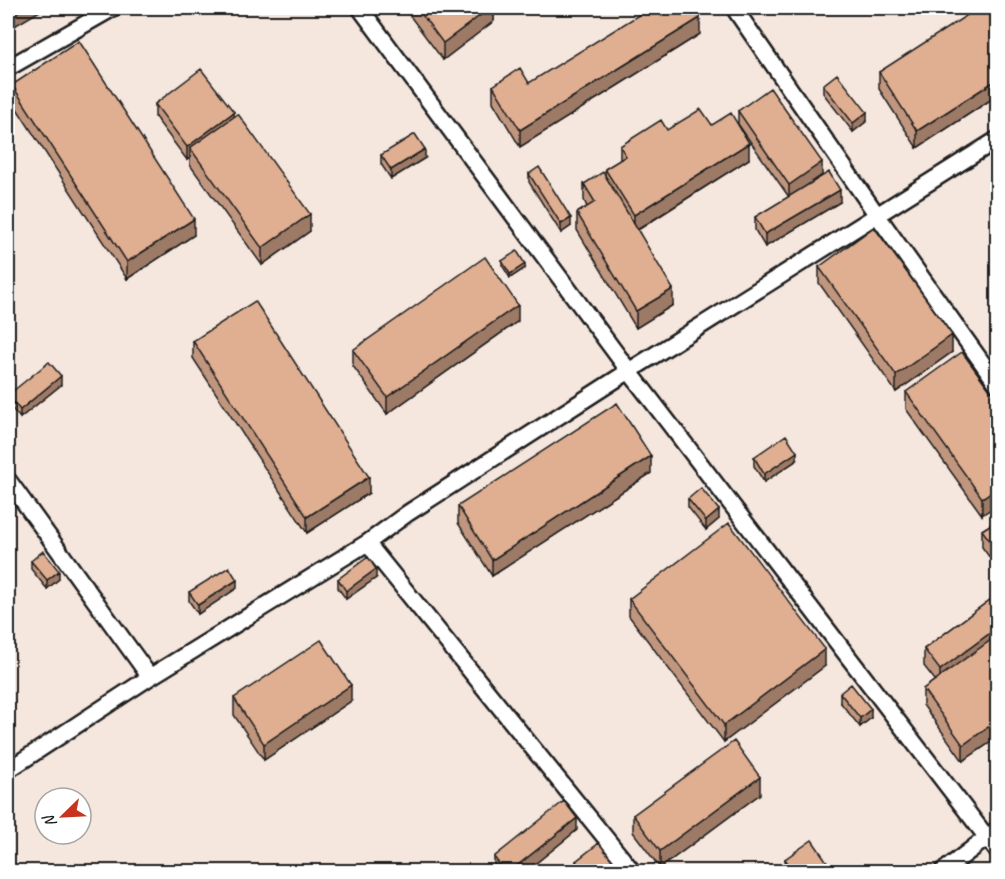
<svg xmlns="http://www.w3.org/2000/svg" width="1005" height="879" viewBox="0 0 1005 879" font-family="Caveat,sans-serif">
  <rect width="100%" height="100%" fill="#f6e7de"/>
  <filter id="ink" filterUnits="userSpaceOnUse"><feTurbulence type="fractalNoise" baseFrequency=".0167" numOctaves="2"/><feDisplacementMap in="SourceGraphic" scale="12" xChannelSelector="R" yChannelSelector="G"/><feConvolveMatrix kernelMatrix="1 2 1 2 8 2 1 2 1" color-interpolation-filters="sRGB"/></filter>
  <g filter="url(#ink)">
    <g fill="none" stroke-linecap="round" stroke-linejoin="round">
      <defs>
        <path id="minor" d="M360,8l269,363 369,481
          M734,8l143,207 121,170
          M8,68l105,-60
          M8,480l142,197
          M367,543l266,329
          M8,770l142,-93 217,-134 41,-30 221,-142 369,-232
          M942,872l56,-43"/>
      </defs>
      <use href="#minor" stroke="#1c1c1c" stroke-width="20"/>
      <use href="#minor" stroke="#fff" stroke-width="15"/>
    </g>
    <path fill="#c1967e" stroke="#1c1c1c" stroke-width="1.5" d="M404,8h90v13l-51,39z
      M998,8v87l-81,53 -38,-59v-17z
      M700,34l-180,113 -27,-45v-16l36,-3z
      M12,85l182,150 -67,44 -115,-178z
      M823,85l44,36 -14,11 -30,-39z
      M155,104l79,13 76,114 -48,34 -72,-100v-7l-3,2 -32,-43z
      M738,111l84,64 -15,10 33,17 -75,45 -10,-17v-13l34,-20 -51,-73z
      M712,125l37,34 -111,71 35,75 -37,23 -59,-98v-17l10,-6 -3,-7v-16l21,-8v-7l15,-9v-14l47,-16z
      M381,155l44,3 -34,21 -10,-15z
      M529,174l42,52 -10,7 -32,-51z
      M502,261l23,7 -15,10 -8,-13z
      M819,267l133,85 -56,40 -77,-109z
      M518,321l-131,93 -34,-48v-16z
      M193,341l176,152 -62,40 -114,-175z
      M61,385l-41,33 -12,-14v-9z
      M906,392l92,9 -16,114 -76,-106z
      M754,457l43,3 -33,22 -10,-16z
      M651,473l-159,103 -34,-53v-17z
      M688,499l31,20 -13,11 -18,-23z
      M998,520v49l-16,-22v-17z
      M31,561l28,18 -12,10 -16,-20z
      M376,578l-30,21 -8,-11v-9z
      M237,588l-39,26 -9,-13v-9z
      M998,594v143l-35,24 -40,-56v-16l12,-9 -11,-14v-17z
      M629,599l196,67 -101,76 -95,-126z
      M840,693l31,25 -11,9 -20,-25z
      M234,698l117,3 -87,59 -30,-45z
      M760,794l-100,74 -27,-36v-17z
      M577,830l-52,42h-30l-1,-2v-13z
      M785,859l49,13h-49z
      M576,861l45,11h-45z"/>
    <path fill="#9d7a66" stroke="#1c1c1c" stroke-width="1.5" d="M24,8h21l-37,22v-13z
      M490,8h4v13l-51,39v-17z
      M700,18v16l-180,113v-17z
      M998,79v16l-81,53v-17z
      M234,112v13l-44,23v10l-3,2v-13z
      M867,112v9l-14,11v-9z
      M749,143v16l-115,73v-17z
      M425,149v9l-34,21v-9z
      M822,162v13l-33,23v-13z
      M840,190v12l-75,45v-13z
      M310,214v17l-48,34v-17z
      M571,218v8l-10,7v-9z
      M194,219v16l-67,44v-17z
      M525,264v4l-15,10v-4z
      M673,289v16l-37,23v-17z
      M518,305v16l-131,93v-17z
      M952,335v17l-56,40v-17z
      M61,376v9l-41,33v-8z
      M797,452v8l-33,22v-8z
      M651,456v17l-159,103v-16z
      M369,477v16l-62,40v-16z
      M998,487v17l-16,11v-17z
      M719,510v9l-13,11v-9z
      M376,569v9l-30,21v-8z
      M59,571v8l-12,10v-9z
      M237,580v8l-39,26v-9z
      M998,627v17l-58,43v-17z
      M825,649v17l-101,76v-17z
      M351,685v16l-87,59v-16z
      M871,709v9l-11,9v-9z
      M998,720v17l-35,24v-16z
      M760,777v17l-100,74v-17z
      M577,818v12l-52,42h-16z"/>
    <path fill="#e0af92" stroke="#1c1c1c" stroke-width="1.5" d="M8,8h16l-16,9z
      M417,8h73l-47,35z
      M650,8h44l6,10 -180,112 -27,-44 27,-18 9,15z
      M978,8h20v71l-81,52 -38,-59z
      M79,41l115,178 -67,43 -115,-177z
      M201,69l33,43 -47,35 -32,-43z
      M837,74l30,38 -14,11 -30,-38z
      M770,88l52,74 -33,23 -51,-74z
      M701,109l11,16 19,-12 18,30 -115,72 -29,-46 21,-13 -6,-10 41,-26 6,10z
      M238,114l72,100 -48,34 -72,-100z
      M415,134l10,15 -34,21 -10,-15z
      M539,167l32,51 -10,6 -32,-50z
      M603,172l70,117 -37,22 -59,-98 18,-11 -11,-18z
      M829,172l11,18 -75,44 -10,-17z
      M874,227l78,108 -56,40 -77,-108z
      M517,251l8,13 -15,10 -8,-13z
      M485,257l33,48 -131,92 -34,-47z
      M255,301l114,176 -62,40 -114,-176z
      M962,352l36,49v86l-16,11 -76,-106z
      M49,362l12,14 -41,34 -12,-15z
      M617,403l34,53 -159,104 -34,-54z
      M786,435l11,17 -33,22 -10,-17z
      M701,488l18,22 -13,11 -18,-22z
      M998,520v32l-16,-22z
      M729,523l96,126 -101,76 -95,-126z
      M43,551l16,20 -12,9 -16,-19z
      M368,557l8,12 -30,22 -8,-12z
      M229,567l8,13 -39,25 -9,-13z
      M998,594v33l-58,43 -16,-21z
      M998,635v85l-35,25 -40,-56z
      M321,640l30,45 -87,59 -30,-46z
      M851,684l20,25 -11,9 -20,-25z
      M734,741l26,36 -100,74 -27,-36z
      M564,801l13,17 -68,54h-4l-11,-15z
      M812,840l22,32h-40l-9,-13z
      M599,843l22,29h-37l-8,-11z"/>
  </g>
  <rect width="1005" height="879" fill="none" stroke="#fff" stroke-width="30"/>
  <rect x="15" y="15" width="975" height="849" fill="none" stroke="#1c1c1c" stroke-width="2" filter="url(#ink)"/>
  <g transform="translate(63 816) rotate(246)"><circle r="28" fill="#ffffff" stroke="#a4a4a4" stroke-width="1.5"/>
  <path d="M0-4.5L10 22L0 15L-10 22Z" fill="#c8321e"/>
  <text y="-9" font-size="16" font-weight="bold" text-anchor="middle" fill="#1c1c1c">N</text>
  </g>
</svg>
